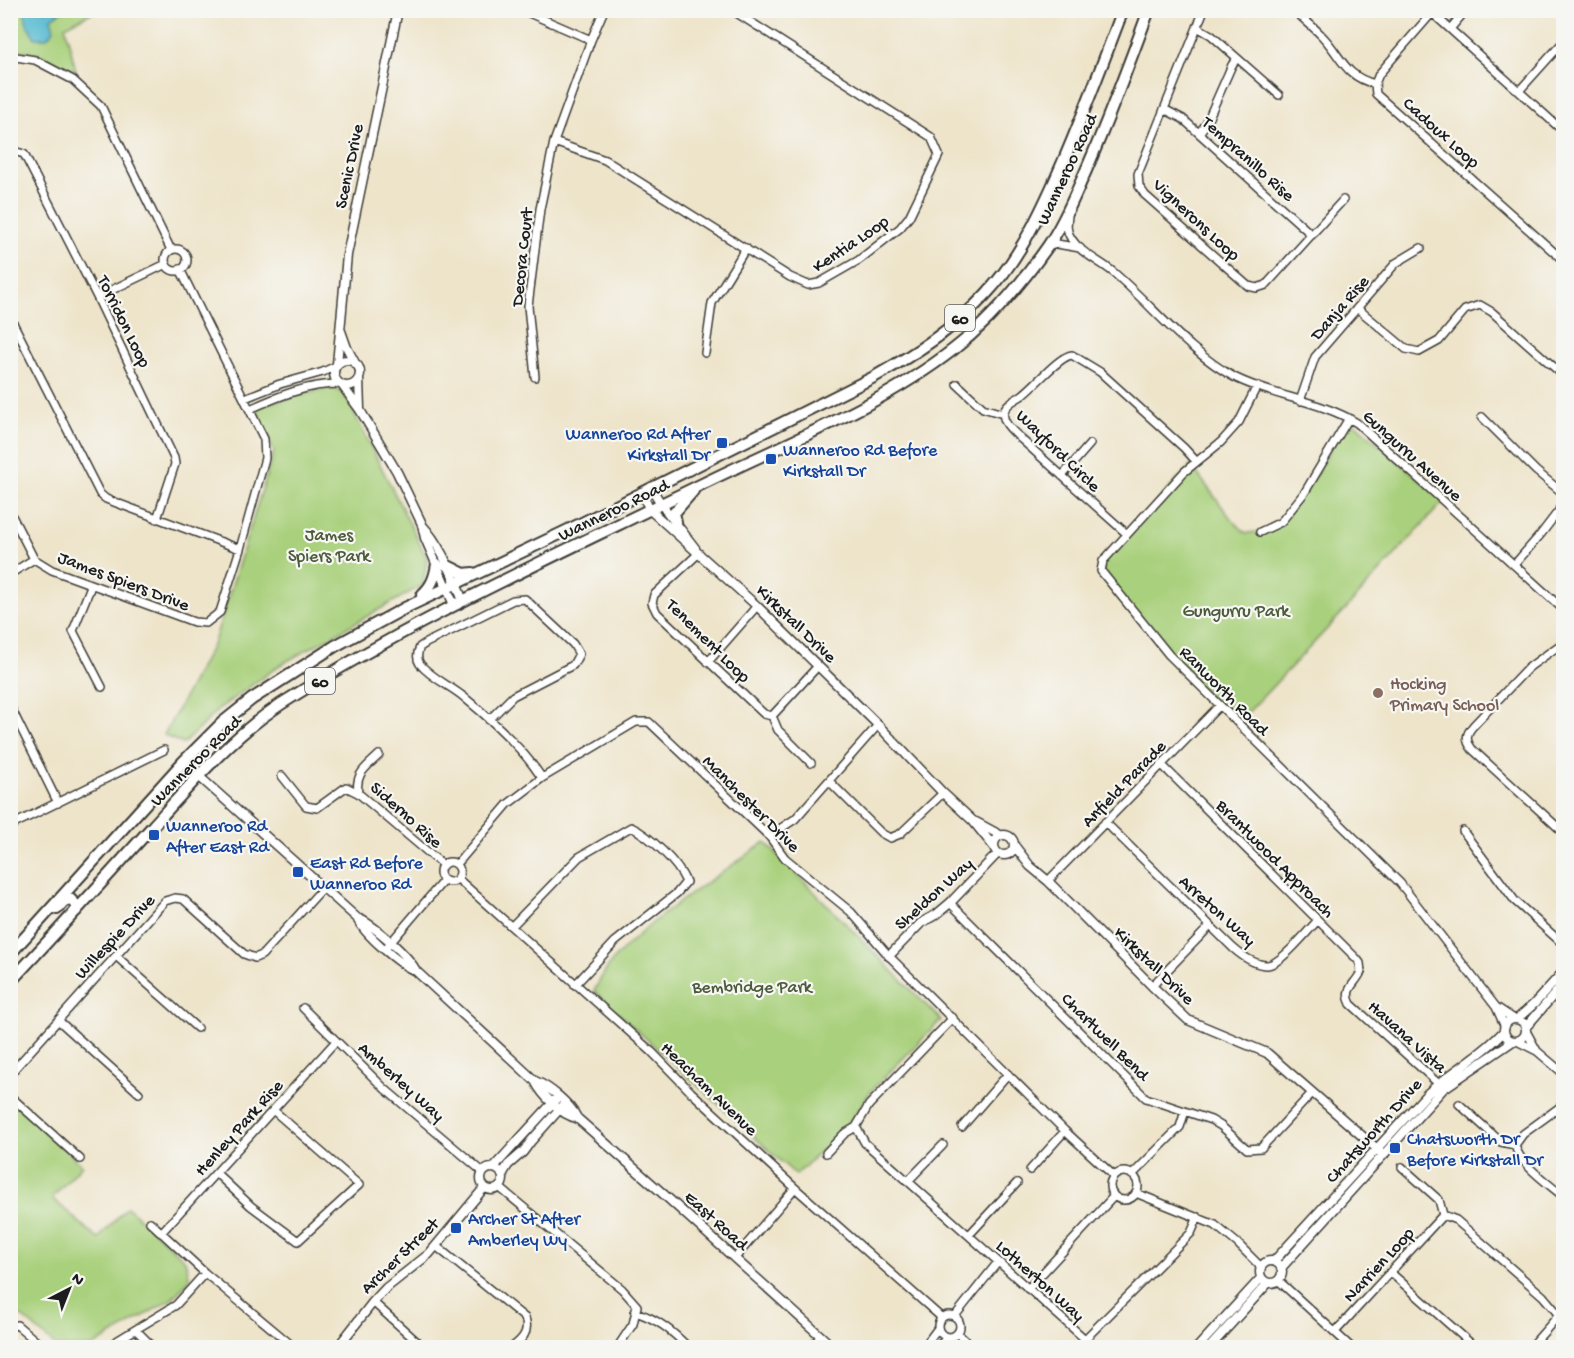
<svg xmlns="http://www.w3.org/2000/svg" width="1574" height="1358" viewBox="0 0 1574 1358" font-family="'Gochi Hand',sans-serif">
  <rect width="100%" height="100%" fill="#f6f6f2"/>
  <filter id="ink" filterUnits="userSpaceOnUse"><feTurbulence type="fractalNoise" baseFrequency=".0167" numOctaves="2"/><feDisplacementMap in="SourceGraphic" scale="12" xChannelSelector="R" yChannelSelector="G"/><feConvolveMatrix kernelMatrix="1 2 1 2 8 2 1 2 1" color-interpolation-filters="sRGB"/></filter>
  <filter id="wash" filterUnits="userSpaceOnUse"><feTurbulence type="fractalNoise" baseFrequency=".008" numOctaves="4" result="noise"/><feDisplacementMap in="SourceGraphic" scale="24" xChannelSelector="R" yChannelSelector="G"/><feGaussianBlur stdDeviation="1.35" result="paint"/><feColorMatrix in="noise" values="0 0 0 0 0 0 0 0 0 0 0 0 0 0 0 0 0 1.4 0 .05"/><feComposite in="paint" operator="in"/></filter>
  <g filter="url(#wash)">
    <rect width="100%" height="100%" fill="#eee4ca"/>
    <path fill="#a9d07b" stroke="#62764c" stroke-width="1.5" d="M11,11h84l-30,15 11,45 -39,-17 -26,-6z
      M331,388l9,3 8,10 79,157 -4,27 -143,80 -60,43 -37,36 -19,-9 50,-93 60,-190 -18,-46z
      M1349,418l95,83 -99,109 -108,114 -68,-69 -65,-79 -1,-15 88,-96 41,55 14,13 14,-1 11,-4 34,-36z
      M765,842l176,178 -70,71 -23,33 -52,51 -202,-184c6,-11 12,-23 20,-32 42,-46 100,-80 151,-117z
      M10,1099l72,66 -30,33 46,41 29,-32 58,53 5,19 -18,20 -80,48h-35l-37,-32 -9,1z"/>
    <path fill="#52b9d0" stroke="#376a76" stroke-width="1.5" d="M24,11v-1l38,1 -11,7 3,12 -7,8h-12l-8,-14z"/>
  </g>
  <g filter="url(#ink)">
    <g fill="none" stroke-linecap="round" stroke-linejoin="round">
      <defs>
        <path id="minor" d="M522,10l69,30
          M1204,10l-66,164 1,12 6,9 103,91 9,2 9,-3 77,-85
          M1294,10c9,9 20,17 29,27 19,20 21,39 52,47
          M1430,11l134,121
          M1432,13l-53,61 -4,10 1,10 188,167
          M1197,27l14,8 68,60
          M1450,29l16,-19
          M10,56l25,4 38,20 28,26 70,144
          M1519,91l45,-50
          M1164,109l19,10 129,116
          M1199,133l7,-9 26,-59 5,-7
          M554,142l51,18 185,117 18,8 11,-2 40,-23 41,-32 9,-11 30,-62 -8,-18 -199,-127
          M10,150l14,4 73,143 77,161 1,6 -18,55
          M1068,216c-1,8 -2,15 3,22 9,15 29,23 42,34 39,33 75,80 121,105 39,20 85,23 123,46l207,187
          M1047,247l10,-3 23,4
          M165 260a11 11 0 1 1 22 0a11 11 0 1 1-22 0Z
          M97,297l69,-33
          M1357,308l49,41 13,3 20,-11 26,-31 15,-5 12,7 72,64
          M10,317l90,177 6,5 134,50
          M705,353l7,-50 34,-55
          M535,377l-7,-71 12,-97 14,-67 37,-102 13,-30
          M957,384l26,24 20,6
          M1257,386l-18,36 -18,20 -37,30 -81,89 -2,10 68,84 231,228 96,124 18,12
          M245,398l35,-14 43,-12 13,-6
          M1300,401l15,-44 81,-94 25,-15
          M250,409c29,-13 58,-25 89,-25
          M1482,417l54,54 28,23
          M1062,476l28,-32
          M10,512l24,47 18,11 142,52 12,1 14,-11 20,-63 25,-91 -1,-19 -84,-170
          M1260,532l21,-10 24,-30 44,-74
          M1127,534l-106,-95c-7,-7 -20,-17 -17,-27 1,-8 11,-12 17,-16 13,-9 38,-40 51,-41l28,17 84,76 12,13
          M699,553l-45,42 -2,8 5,10 107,101 8,2 46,-50
          M1514,565l27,-31 23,-30
          M10,574l24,-15
          M91,586l-18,45 29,56
          M1564,642l-36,26 -55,58c-7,8 -8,14 -1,23l92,84
          M708,662l49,-56
          M10,706l48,97
          M772,716l6,14 33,33
          M489,720l24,-24 60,-31 6,-11 -6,-10 -48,-45 -12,1 -87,43 -6,4c-3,6 -4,11 0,17 11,14 31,22 45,34 27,22 58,51 77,80
          M379,755c-13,13 -24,18 -21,38l85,72
          M1162,765l195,194 3,4 1,9c-6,13 -18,17 -10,32l91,83
          M282,776l24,30 11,2 29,-21 12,6
          M829,781l52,52 9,5 10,-4 43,-41
          M1105,822l128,126c8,7 22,17 34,17 13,0 41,-34 50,-44
          M10,826l154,-76
          M1463,831l52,70 49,44
          M769,836l26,-17 83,-94
          M440 872a10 10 0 1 1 20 0a10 10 0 1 1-20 0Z
          M457,864l51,-60 34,-26 94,-56h13l120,114 16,22 66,54 38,44 176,175 49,45
          M458,879l194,173 39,40 104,96 147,130
          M1048,881l171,-175
          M950,903l196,195 65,22 10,6 26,23 14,-1 51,-55
          M512,926l67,-69 52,-30c19,9 47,36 55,55l-9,11 -62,49 -40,43
          M386,948l58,-68
          M116,956l81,72
          M1152,986l58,-60
          M1496,1007l9,20
          M303,1008l82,81 98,83
          M953,1018l-84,87 -13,22 9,16 230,205
          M58,1020l81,73
          M1526,1031l11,20
          M1517,1041l20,10 27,23
          M10,1074l155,-173 10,-3 8,1 61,55 11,4 7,-3 61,-67
          M10,1096l70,63
          M1459,1104l42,38 14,3
          M1564,1104l-41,30 -8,11c3,18 35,40 49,52
          M962,1127l46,-53
          M826,1153l18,-19 12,-7
          M1402,1167l37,33 4,15
          M1030,1170l35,-39
          M1110 1186a14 14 0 1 1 28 0a14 14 0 1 1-28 0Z
          M216,1173l35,33 47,35 61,-56 -86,-75
          M1132,1175l48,-48 5,-16
          M909,1180l34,-35
          M499,1187l123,102 15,17 -4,18 -16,24
          M1136,1193l79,32 22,18 24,24
          M150,1222l55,51 90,75
          M161,1233l175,-192
          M969,1235l48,-52
          M436,1246l89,72c5,14 -3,22 -14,30
          M735,1258l60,-70
          M1390,1272l86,76
          M1279,1281l73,67
          M1028,1289l86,-93
          M373,1302l51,46
          M635,1312c23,7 37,19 54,36
          M938 1326a11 11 0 1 1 22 0a11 11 0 1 1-22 0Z
          M955,1316l43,-54
          M10,1326l7,-1 27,23
          M136,1330l18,18
          M1335,1332l108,-117 13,5 87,76 16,19 -29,33
          M958,1334l15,14
          M1085,1339l106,-106 7,-16
          M105,1348l71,-43 29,-32
          M810,1348l11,-12
          M923,1348l15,-20
          M935,1348l13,-10"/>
        <path id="tertiary" d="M341,331l6,17 8,15
          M334 373a13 13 0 1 1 26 0a13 13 0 1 1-26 0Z
          M337,364l10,-109 51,-245
          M359,379l1,30
          M342,385l18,25 37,62 25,52 3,14 29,67
          M651,487l10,17 34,44
          M641,492l9,18 107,96 121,119 65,68 30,28 21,26
          M422,525c18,19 32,52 41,76
          M183,762l174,156c16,6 52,38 59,53
          M976,822l24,13
          M994 845a10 10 0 1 1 20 0a10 10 0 1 1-20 0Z
          M1014,845l16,21 18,15 104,105 36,34 79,33 117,102
          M357,918c6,15 43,47 59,53l119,110c15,6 35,23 42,37l83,73 174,157
          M889,956l32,-33 16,-9 13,-11 48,-50
          M1517,1019l17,-15 30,-33
          M1504 1030a11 11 0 1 1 22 0a11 11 0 1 1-22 0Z
          M1526,1027l38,-44
          M535,1081c7,14 26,34 42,37
          M481 1179a11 11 0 1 1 22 0a11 11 0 1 1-22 0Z
          M493,1168l65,-71
          M502,1175l6,-10 15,-13 8,-11 34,-38
          M1260 1272a11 11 0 1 1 22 0a11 11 0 1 1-22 0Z
          M1274,1261l153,-167c24,-23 55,-38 77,-63
          M1281,1268l162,-179 70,-48
          M337,1348l36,-46 13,-14 43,-34 55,-66
          M1197,1348l64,-70
          M1209,1348l59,-65"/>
        <path id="trunk" d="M676,522l-2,-9 19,-22
          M446,565l18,9 9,-1
          M422,595c10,-9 13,-18 15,-31
          M57,909l7,-8 6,-2 6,6v6
          M10,954l173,-192 39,-39 30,-24 83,-53 72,-39 159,-76 308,-154c41,-23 81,-49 113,-84 30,-32 50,-73 68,-113 25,-55 46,-113 68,-170
          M10,982c48,-51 95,-103 142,-155 40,-44 79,-90 129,-123 131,-84 274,-148 413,-216 86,-43 183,-79 260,-139 36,-28 68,-66 94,-103 13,-19 23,-41 32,-62 26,-57 47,-115 69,-174"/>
      </defs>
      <use href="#minor" stroke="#3c3a36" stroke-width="10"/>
      <use href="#tertiary" stroke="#3c3a36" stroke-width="11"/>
      <use href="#trunk" stroke="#3c3a36" stroke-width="14"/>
      <use href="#minor" stroke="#fff" stroke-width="7"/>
      <use href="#tertiary" stroke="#fff" stroke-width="8"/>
      <use href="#trunk" stroke="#fff" stroke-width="10"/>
    </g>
  </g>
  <g fill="#1a4fb4" stroke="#f6f6f2" stroke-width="2">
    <rect x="716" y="437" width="12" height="12" rx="3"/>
    <rect x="765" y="453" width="12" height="12" rx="3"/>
    <rect x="148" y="829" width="12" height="12" rx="3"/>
    <rect x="292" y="866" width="12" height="12" rx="3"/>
    <rect x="1389" y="1142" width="12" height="12" rx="3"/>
    <rect x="450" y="1222" width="12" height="12" rx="3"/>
  </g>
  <circle fill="#8d6e63" stroke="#f6f6f2" stroke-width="2" cx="1378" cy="693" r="6"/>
  <g text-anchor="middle" stroke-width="4.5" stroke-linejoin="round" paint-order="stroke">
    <g fill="#f6f6f2" stroke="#5d5d5c" stroke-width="1.5">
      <rect x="945" y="305" width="30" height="26" rx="4.5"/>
      <rect x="305" y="668" width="30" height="26" rx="4.5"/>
    </g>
    <g font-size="16" font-weight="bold" fill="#1c1c1c">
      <text x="960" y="324">60</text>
      <text x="320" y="687">60</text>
    </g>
    <g font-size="18" fill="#1c1c1c" stroke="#f6f6f2">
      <text transform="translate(1442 132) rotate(42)" y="6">Cadoux Loop</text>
      <text transform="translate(1249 158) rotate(42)" y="6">Tempranillo Rise</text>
      <text transform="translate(348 166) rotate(-78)" y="6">Scenic Drive</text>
      <text transform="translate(1066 169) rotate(-65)" y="6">Wanneroo Road</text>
      <text transform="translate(1197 219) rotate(43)" y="6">Vignerons Loop</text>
      <text transform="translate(850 243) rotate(-34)" y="6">Kentia Loop</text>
      <text transform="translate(521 257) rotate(-84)" y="6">Decora Court</text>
      <text transform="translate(1339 307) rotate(-49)" y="6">Danja Rise</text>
      <text transform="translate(125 321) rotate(64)" y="6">Torridon Loop</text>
      <text transform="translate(1059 450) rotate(44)" y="6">Wayford Circle</text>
      <text transform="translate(1413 455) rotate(42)" y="6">Gungurru Avenue</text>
      <text transform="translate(613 509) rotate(-26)" y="6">Wanneroo Road</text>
      <text transform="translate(124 580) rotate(21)" y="6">James Spiers Drive</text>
      <text transform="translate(797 623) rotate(44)" y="6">Kirkstall Drive</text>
      <text transform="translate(709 640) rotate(45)" y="6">Tenement Loop</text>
      <text transform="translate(1225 690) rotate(45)" y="6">Ranworth Road</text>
      <text transform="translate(195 760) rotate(-45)" y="6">Wanneroo Road</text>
      <text transform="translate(1123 783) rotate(-46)" y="6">Anfield Parade</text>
      <text transform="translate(752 803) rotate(45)" y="6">Manchester Drive</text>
      <text transform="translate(407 814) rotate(42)" y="6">Siderno Rise</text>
      <text transform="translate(1276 858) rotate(45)" y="6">Brantwood Approach</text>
      <text transform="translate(933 893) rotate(-42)" y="6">Sheldon Way</text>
      <text transform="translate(1218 910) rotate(42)" y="6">Arreton Way</text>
      <text transform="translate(114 936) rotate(-47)" y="6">Willespie Drive</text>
      <text transform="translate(1155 965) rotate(44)" y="6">Kirkstall Drive</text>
      <text transform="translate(1106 1036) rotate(45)" y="6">Chartwell Bend</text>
      <text transform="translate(1408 1036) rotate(42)" y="6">Havana Vista</text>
      <text transform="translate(402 1081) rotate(42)" y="6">Amberley Way</text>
      <text transform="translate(710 1088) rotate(44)" y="6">Heacham Avenue</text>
      <text transform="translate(238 1127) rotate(-48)" y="6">Henley Park Rise</text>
      <text transform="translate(1373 1130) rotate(-48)" y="6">Chatsworth Drive</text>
      <text transform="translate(717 1220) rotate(42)" y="6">East Road</text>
      <text transform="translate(399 1255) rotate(-44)" y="6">Archer Street</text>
      <text transform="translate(1378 1264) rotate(-47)" y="6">Narrien Loop</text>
      <text transform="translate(1041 1280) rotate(42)" y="6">Lotherton Way</text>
    </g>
    <g font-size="18" fill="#164399" stroke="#f6f6f2" text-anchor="start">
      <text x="710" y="439" text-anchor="end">Wanneroo Rd After<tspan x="710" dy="21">Kirkstall Dr</tspan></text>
      <text x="783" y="455">Wanneroo Rd Before<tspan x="783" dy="21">Kirkstall Dr</tspan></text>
      <text x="166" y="831">Wanneroo Rd<tspan x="166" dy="21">After East Rd</tspan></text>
      <text x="310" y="868">East Rd Before<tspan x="310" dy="21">Wanneroo Rd</tspan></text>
      <text x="1407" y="1144">Chatsworth Dr<tspan x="1407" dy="21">Before Kirkstall Dr</tspan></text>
      <text x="468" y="1224">Archer St After<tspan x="468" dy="21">Amberley Wy</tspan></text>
    </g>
    <g font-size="18" fill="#4d5b3d" stroke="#f6f6f2">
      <text x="329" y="540">James<tspan x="329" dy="21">Spiers Park</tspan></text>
      <text x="1236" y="616">Gungurru Park</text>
      <text x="752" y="992">Bembridge Park</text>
    </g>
    <g font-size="18" fill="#785e54" stroke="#f6f6f2" text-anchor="start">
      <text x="1390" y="689">Hocking<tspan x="1390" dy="21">Primary School</tspan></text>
    </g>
  </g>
  <rect width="1574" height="1358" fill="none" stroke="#f6f6f2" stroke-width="36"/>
  <g transform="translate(69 1289) rotate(42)" stroke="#f6f6f2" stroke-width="4.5" paint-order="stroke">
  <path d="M0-4.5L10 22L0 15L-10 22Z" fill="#1c1c1c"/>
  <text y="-9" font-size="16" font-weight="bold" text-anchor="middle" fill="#1c1c1c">N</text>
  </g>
</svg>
